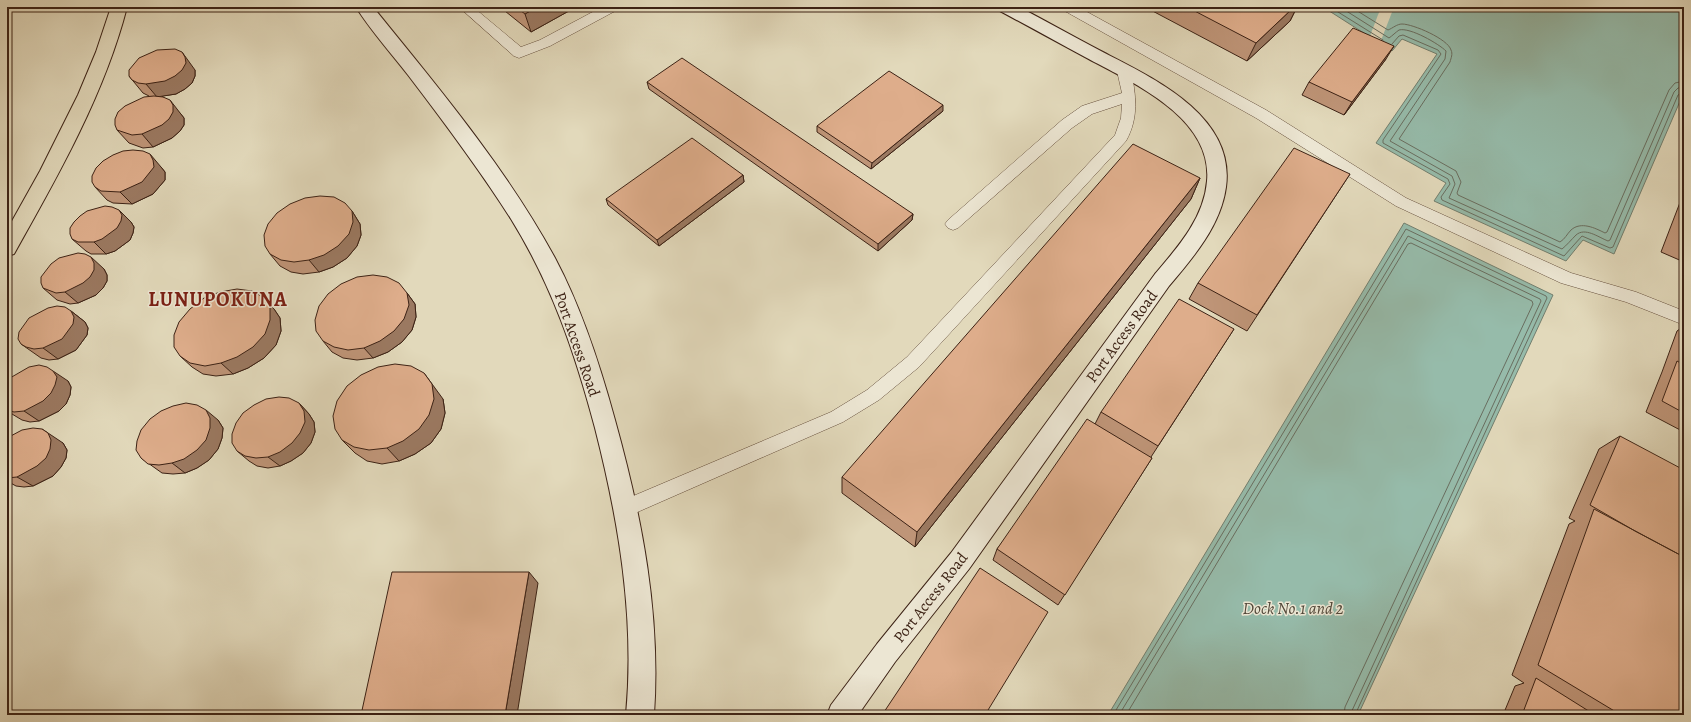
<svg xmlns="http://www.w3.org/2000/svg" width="1691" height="722" viewBox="0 0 1691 722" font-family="Alegreya,serif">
  <rect width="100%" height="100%" fill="#e2d9bb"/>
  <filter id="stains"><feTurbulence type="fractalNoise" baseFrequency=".005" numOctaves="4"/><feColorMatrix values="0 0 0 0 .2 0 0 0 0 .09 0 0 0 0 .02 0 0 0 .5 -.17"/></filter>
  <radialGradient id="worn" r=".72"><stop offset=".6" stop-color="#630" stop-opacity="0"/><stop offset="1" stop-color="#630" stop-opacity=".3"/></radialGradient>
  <path fill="#96bbaa" stroke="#727e6e" d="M1323,7h361v85l-70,162 -31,-14 -17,21 -132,-60 12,-18 -70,-40 61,-89 -35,-15 -10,12z
    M1404,223l149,72 -195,420h-250z"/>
  <path fill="#e2d9bb" d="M1381,7h13l-14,36 -10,-7z"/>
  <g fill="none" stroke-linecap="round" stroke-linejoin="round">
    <path stroke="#696e60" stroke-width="1" d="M1330,7l53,33
      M1340,7l49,31c3,-2 7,-6 10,-8 11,-3 40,14 47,21l-1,8 -55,82 62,35 3,8 -6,14 113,51c5,-4 9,-9 14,-14 9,-8 22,2 32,6l2,-1 64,-148 4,-4 6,-1
      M1351,7l37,23c5,-2 9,-6 14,-6 11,0 46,15 49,26 2,4 0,8 -1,12l-51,77 57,32 5,11 -4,11 1,2 102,47c5,-3 7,-8 11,-12 10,-9 24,-2 34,3l2,-1 62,-142 6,-7 9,-2
      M1392,44l7,-8 4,-1 35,15 3,4 -58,86v3l65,36 2,5 -9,13 1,3 122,56 18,-20 28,12 3,-1 65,-152 6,-3
      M1113,715l293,-486 140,67 1,2 -192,417
      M1119,715l289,-479 132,63 1,2 -191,414
      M1126,715l282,-471 3,-1 121,58 1,3 -188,403 -1,8"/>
    <defs>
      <path id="lane" d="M459,7h14l48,40 19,-7 62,-33h16l-1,3 -67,36 -31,12 -5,-2z
        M1062,7h16l188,103 140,88 165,75 65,19 48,19v14l-58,-23 -65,-19 -165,-77 -140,-88 -193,-108z
        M1124,66l5,2 2,3c5,24 8,47 -5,70l-207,226 -40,33 -36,22 -210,92 -7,3 -7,-3 -2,-6 2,-6 212,-90 36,-22 40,-33 208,-222 6,-17 1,-14 -30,10 -20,14 -114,100 -5,2 -5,-2 -3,-4 3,-4 114,-100 20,-14 40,-13 -5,-22 2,-3z"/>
      <path id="secondary" d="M356,7h17c65,80 133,161 182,251 27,51 45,107 60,162 27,97 46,195 39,295h-28c9,-97 -7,-193 -31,-287 -20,-75 -43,-143 -84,-209 -32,-50 -67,-97 -103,-144 -17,-22 -37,-44 -52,-68z
        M998,7h21c27,14 53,29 80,43 52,27 137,65 127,137 -5,38 -33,71 -57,99l-200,283 -74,93 -37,53h-31l4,-10 46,-61 74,-91 204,-279c23,-27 49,-56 52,-93 6,-64 -76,-99 -122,-124 -28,-15 -57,-31 -85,-46z"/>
      <path id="primary" d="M111,7h16c-22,86 -69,169 -113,247l-7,2v-26l33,-59 38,-76 18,-43z"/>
    </defs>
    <use href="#lane" stroke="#66503e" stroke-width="1"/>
    <use href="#secondary" stroke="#3c2215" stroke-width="2"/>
    <use href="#primary" stroke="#3c2215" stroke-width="2"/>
    <use href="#lane" fill="#ece6d3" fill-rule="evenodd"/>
    <use href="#secondary" fill="#ece6d3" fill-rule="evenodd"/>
    <use href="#primary" fill="#e2d9bb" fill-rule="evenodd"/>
  </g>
  <path fill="#bf9578" stroke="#3c2215" d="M500,7h76l-45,25z
    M1145,7h152l-7,14 -43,40z
    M1386,59l-42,56 -42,-20 7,-13z
    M195,70v6l-3,7 -7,6 -9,5 -14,2 18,17 4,5v7l-4,6 -8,7 -19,9 -10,1 -14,-5 -12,-13 32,-34 -6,-3 -14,-17z
    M647,82l266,132 -1,6 -34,31 -229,-162z
    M943,111l-72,58 -54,-37v-6z
    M161,167l4,5v8l-12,14 -21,10 -19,-1 -6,-3 -12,-13z
    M1350,174l-103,157 -58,-32 9,-16z
    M743,175l1,7 -85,64 -51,-41 -2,-6z
    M1200,178l-9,21 -276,348 -73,-54v-16z
    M1684,192v70l-23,-10z
    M352,211l8,13 1,11 -4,11 -10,12 -14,9 -14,5 -16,2 -12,-2 -11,-6 -10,-12z
    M131,222l3,5 -1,6 -3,7 -15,11 -9,3h-15l-5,-3 -14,-12z
    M104,269l3,6v6l-4,7 -7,7 -18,8 -8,1 -13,-4 -14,-12z
    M407,293l8,11 1,13 -4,13 -10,12 -14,10 -15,6 -16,2 -14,-2 -11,-6 -9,-11z
    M274,309l6,9 1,13 -5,14 -12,13 -16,10 -15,6 -17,2 -13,-2 -11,-7 -12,-11z
    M71,311l14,11 3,6 -1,7 -11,15 -18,9 -9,1 -8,-2 -20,-14z
    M1684,326v106l-38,-20 16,-40 15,-41z
    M1234,329l-83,128 1,1 -94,147 -65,-45 4,-11 98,-125 6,-12z
    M68,381l3,6 -1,8 -4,9 -7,7 -20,10 -9,1 -8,-2 -15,-9z
    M443,399l2,14 -4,16 -10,14 -16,11 -16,7 -17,3 -15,-3 -12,-8 -13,-13z
    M299,403l10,11 5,8 1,10 -4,11 -8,10 -12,8 -11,5 -12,2 -11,-2 -8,-5 -12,-10z
    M218,420l5,8 -1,10 -4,11 -9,11 -12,8 -12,5 -12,1 -11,-1 -21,-15z
    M1620,436l64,279h-181l12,-29 9,-3 -12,-8 57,-151 6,-3 -6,-3 30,-69z
    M7,438l56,5 4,7 -1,8 -5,9 -8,9 -20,10 -9,1 -8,-1 -9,-5z"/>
  <path fill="#9b7961" stroke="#3c2215" d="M537,7h39l-45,25 -6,-18z
    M1294,7h3l-7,14 -43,40 9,-18z
    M1394,46l-8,13 -42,56 8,-13z
    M182,52l13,18v6l-3,7 -7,6 -9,5 -19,3 -11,-13z
    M170,100l14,18v7l-4,6 -8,7 -19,9 -11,-13z
    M943,105v6l-72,58 1,-6z
    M150,154l11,13 4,5v8l-12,14 -21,10 -12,-12z
    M743,175l1,7 -85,64 -2,-6z
    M1200,178l-9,21 -276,348 2,-15z
    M119,210l12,12 3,5 -1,6 -3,7 -15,11 -9,3 -12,-12z
    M352,211l8,13 1,11 -4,11 -10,12 -14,9 -14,5 -10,-12z
    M913,214l-1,6 -34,31v-7z
    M91,257l13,12 3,6v6l-4,7 -7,7 -18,8 -13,-11z
    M407,293l8,11 1,13 -4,13 -10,12 -14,10 -15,6 -9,-10z
    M263,297l11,12 6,9 1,13 -5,14 -12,13 -16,10 -15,6 -12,-11z
    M71,311l14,11 3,6 -1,7 -11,15 -18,9 -15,-11z
    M53,371l15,10 3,6 -1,8 -4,9 -7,7 -20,10 -15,-10z
    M424,373l19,26 2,14 -4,16 -10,14 -16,11 -16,7 -12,-13z
    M299,403l10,11 5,8 1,10 -4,11 -8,10 -12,8 -11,5 -12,-9z
    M206,410l12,10 5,8 -1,10 -4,11 -9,11 -12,8 -12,5 -13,-10z
    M42,429l21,14 4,7 -1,8 -5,9 -8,9 -20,10 -16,-9z
    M529,572l9,11 -21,132h-12z"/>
  <path fill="#dead8b" stroke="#3c2215" d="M516,7h21l-12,7z
    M1187,7h107l-38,36z
    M1353,28l41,18 -42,56 -43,-20z
    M175,49l7,3 3,5 1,6 -4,7 -7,6 -10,5 -19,3 -8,-1 -6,-3 -3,-4v-6l10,-12 18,-8z
    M682,58l231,156 -35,30 -231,-162z
    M889,71l54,34 -71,58 -55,-37z
    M154,96l9,1 7,3 3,5v7l-4,7 -7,6 -20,9 -10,1 -15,-5 -2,-5v-6l3,-7 7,-6 19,-9z
    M692,138l51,37 -86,65 -51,-41z
    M1133,144l67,34 -283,354 -75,-55z
    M1294,148l56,26 -93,141 -59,-32z
    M133,150l10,1 7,3 3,6 1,7 -12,15 -22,10 -19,-1 -6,-4 -3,-5v-6l4,-8 7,-7 10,-6 10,-4z
    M320,196l14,1 11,6 7,8 1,11 -4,12 -11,12 -14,9 -15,5 -15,2 -13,-2 -11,-6 -5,-8 -1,-11 4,-11 9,-11 13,-9 15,-6z
    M105,206l7,1 7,3 3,5 -1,6 -4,7 -15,11 -8,3h-16l-6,-3 -2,-5v-6l4,-6 6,-6 7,-5z
    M1684,227v10l-3,-2z
    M78,253l7,1 6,3 3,6v7l-4,7 -7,6 -18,9 -9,1 -13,-5 -2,-5v-6l10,-13 8,-6z
    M373,275l14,2 12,6 8,10 2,12 -5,14 -10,12 -14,10 -16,7 -16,2 -14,-3 -11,-6 -7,-10 -1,-11 4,-14 9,-12 13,-10 16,-7z
    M237,289l15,2 11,6 7,10v13l-5,14 -12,13 -16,10 -16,6 -16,3 -15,-3 -10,-7 -6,-9v-12l5,-13 11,-13 14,-11 16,-6z
    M1179,299l55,30 -76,117 -57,-34z
    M57,306l8,1 6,4 3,6 -1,7 -11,15 -19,9 -9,1 -8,-2 -5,-3 -3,-5 1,-7 10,-14 19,-10z
    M1677,361l7,4v48l-22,-12z
    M395,364l16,2 13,7 8,11 2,15 -5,16 -10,14 -16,12 -16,7 -18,2 -15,-3 -12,-7 -7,-11 -2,-13 4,-15 10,-15 14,-11 17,-8z
    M39,365l8,2 6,4 4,6 -2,8 -4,8 -8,8 -19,10 -10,1 -7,-2v-28l3,-4 19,-11z
    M279,397l10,1 10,5 5,8 1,11 -5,11 -8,10 -12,9 -12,5 -12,1 -11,-2 -8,-5 -5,-8v-9l4,-11 7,-10 11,-8 12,-6z
    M186,403l11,2 9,5 4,8v10l-4,12 -9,10 -13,9 -12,4 -13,2 -11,-1 -7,-6 -5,-8 1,-9 4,-11 9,-11 11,-8 12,-5z
    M1087,419l65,39 -87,137 -68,-46z
    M33,428l9,1 6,4 3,7 -1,9 -4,9 -9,8 -20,11 -10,1v-40l15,-8z
    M1620,436l64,34v87l-49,-26 -45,-26z
    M1594,509l90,48v158h-63l-83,-50z
    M980,568l68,44 -63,103h-103z
    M392,572h137l-24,143h-144z
    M1536,678l59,37h-73z"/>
  <g text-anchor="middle" stroke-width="3" stroke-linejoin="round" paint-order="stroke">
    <g font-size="16" fill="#3c2215" stroke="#ece6d3">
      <text transform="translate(1121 336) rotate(-54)" y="6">Port Access Road</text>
      <text transform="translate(578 344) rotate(71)" y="6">Port Access Road</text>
      <text transform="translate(930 597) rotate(-52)" y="6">Port Access Road</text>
    </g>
    <g font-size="17" font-style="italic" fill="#52483a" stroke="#ece6d3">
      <text x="1293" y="614">Dock No.1 and 2</text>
    </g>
    <g font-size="20" font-weight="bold" letter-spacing="1" fill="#7a1f14" stroke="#ece6d3">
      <text x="218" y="306">LUNUPOKUNA</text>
    </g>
  </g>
  <rect width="1691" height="722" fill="none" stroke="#e2d9bb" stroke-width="24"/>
  <rect x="8" y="8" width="1675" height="706" fill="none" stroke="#3c2215" stroke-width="2"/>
  <rect x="12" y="12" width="1667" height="698" fill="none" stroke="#3c2215"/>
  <rect width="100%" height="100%" filter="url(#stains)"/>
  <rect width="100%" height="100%" fill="url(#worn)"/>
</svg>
